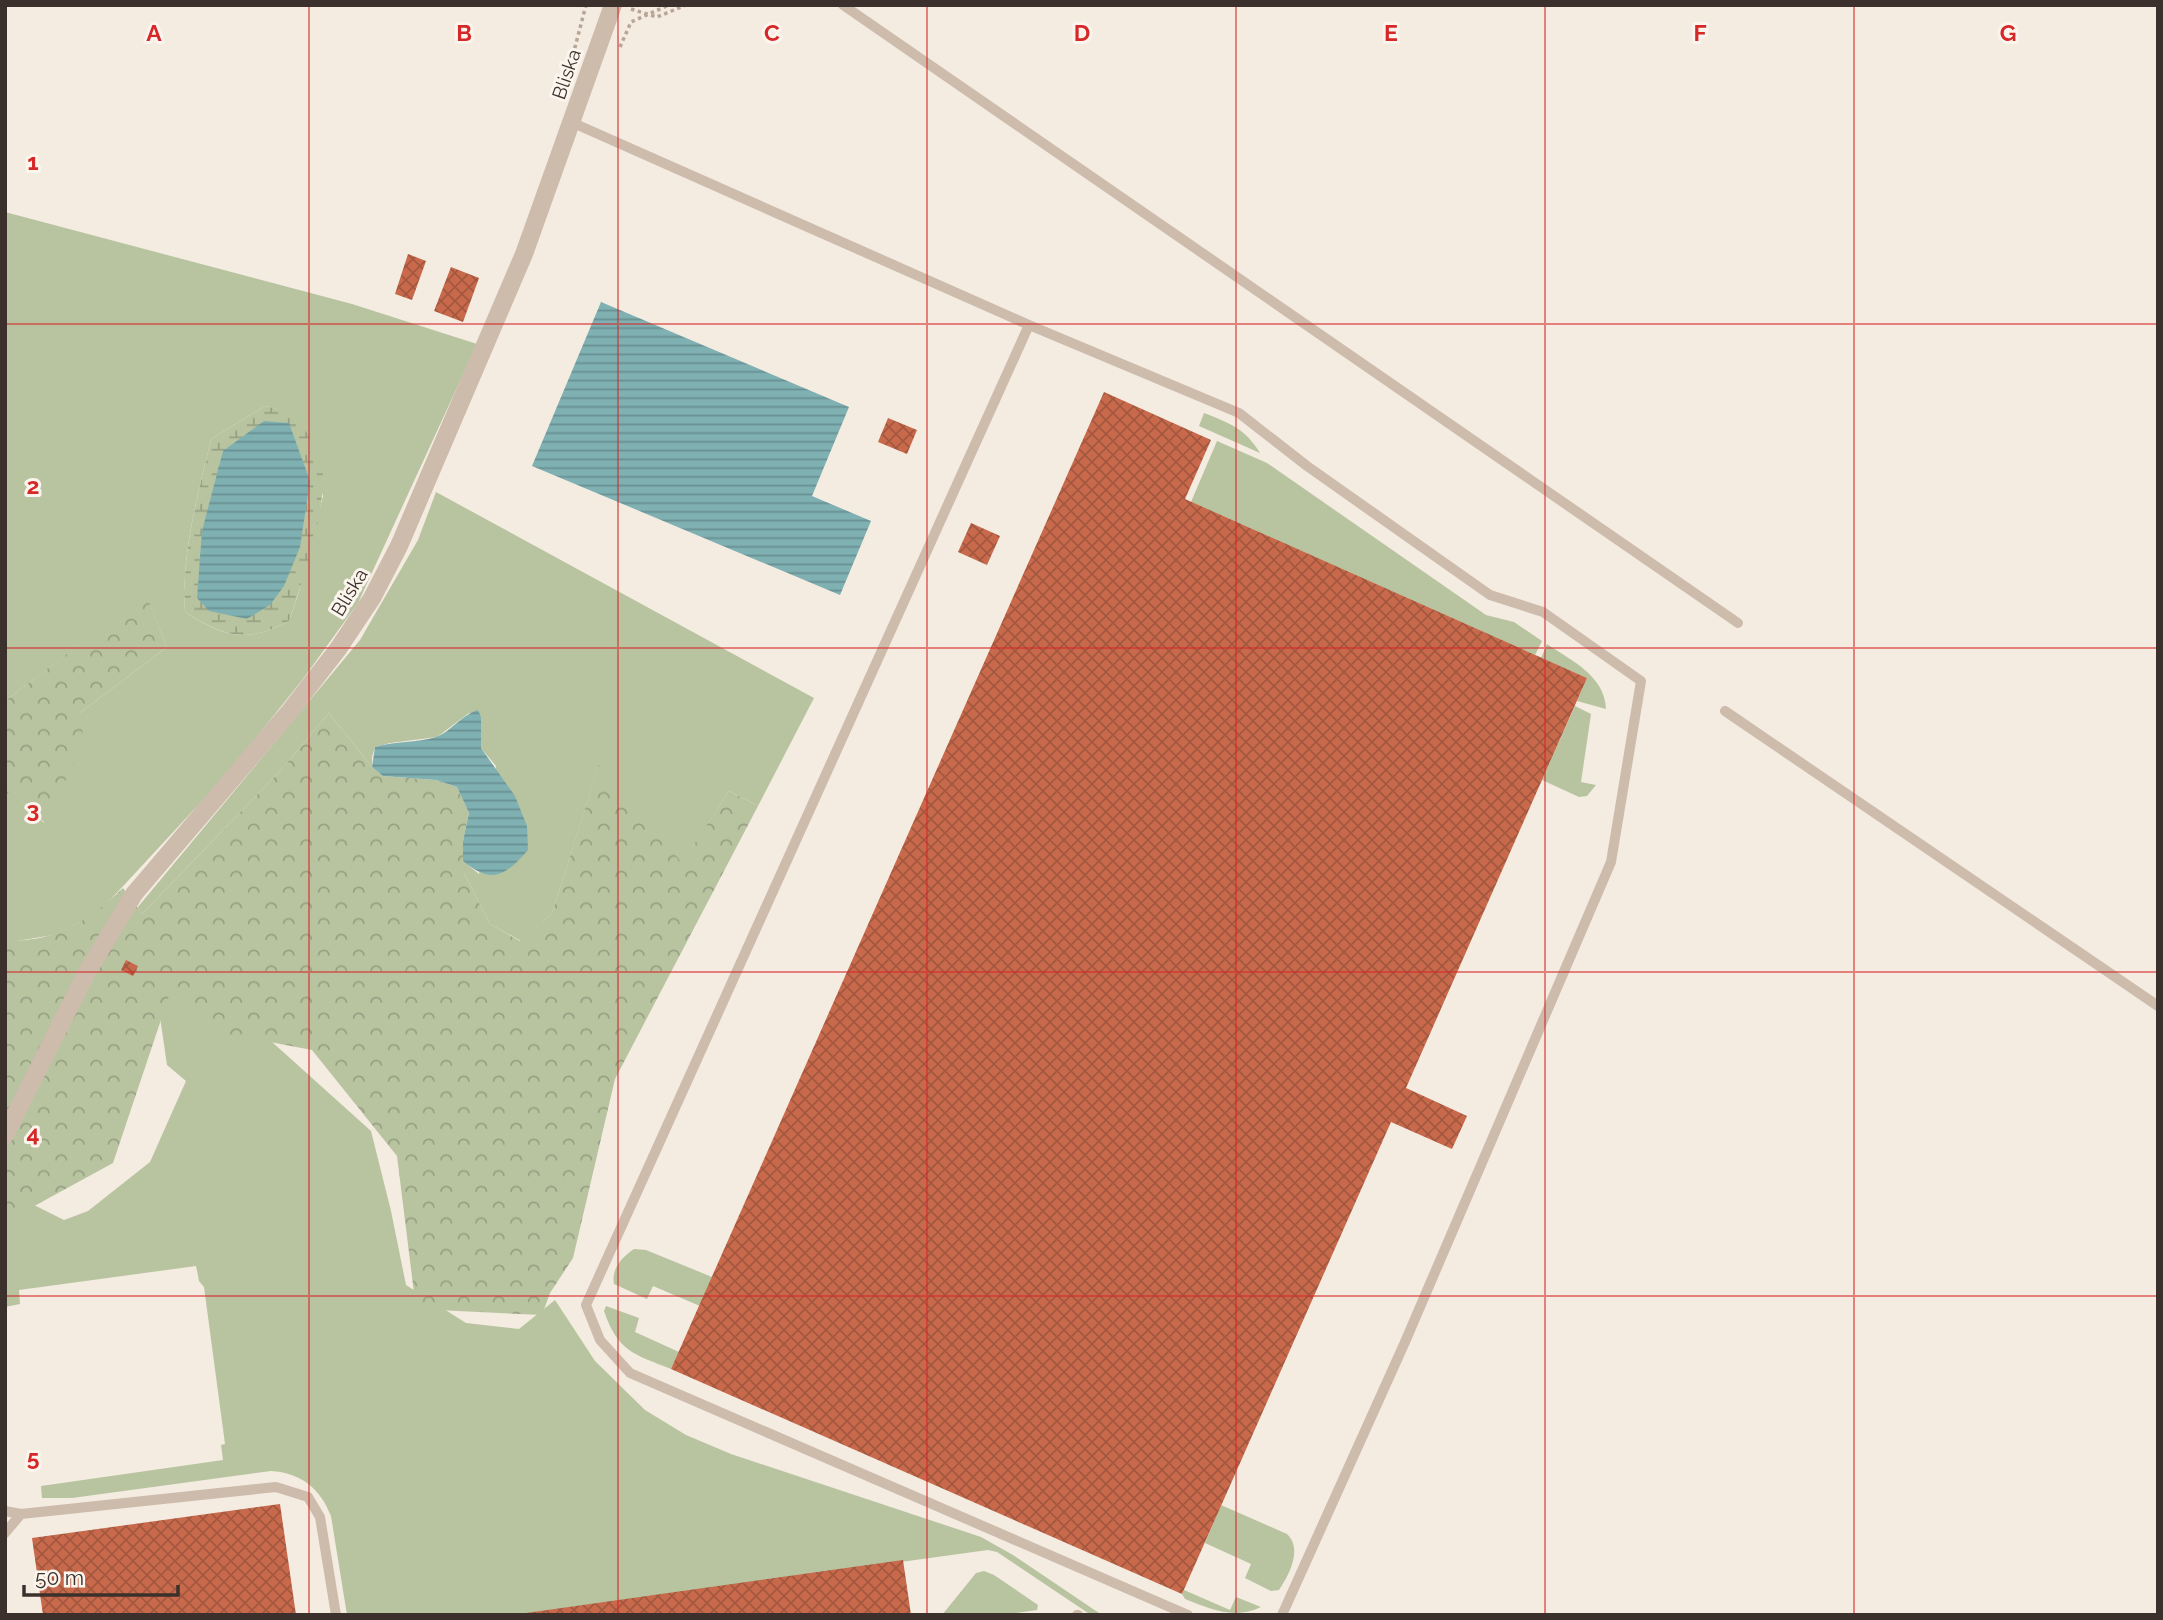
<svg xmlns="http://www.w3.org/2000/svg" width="2163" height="1620" viewBox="0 0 2163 1620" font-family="Raleway,sans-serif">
  <defs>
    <pattern id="forest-crowns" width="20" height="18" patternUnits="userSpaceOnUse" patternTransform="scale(1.75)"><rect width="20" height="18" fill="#b8c4a0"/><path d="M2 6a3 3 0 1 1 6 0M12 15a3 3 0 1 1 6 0" fill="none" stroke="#97a083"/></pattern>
    <pattern id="wetland-marsh" width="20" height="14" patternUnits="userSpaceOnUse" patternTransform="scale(1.75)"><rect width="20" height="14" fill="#b8c4a0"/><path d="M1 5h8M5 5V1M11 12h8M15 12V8" fill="none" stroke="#97a083"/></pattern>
    <pattern id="water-rules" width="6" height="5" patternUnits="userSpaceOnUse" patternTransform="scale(1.75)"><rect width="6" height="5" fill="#7fb0b2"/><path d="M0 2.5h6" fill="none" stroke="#699091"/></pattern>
    <pattern id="building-cross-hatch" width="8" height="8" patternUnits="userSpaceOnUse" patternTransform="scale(1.75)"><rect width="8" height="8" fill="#c8694b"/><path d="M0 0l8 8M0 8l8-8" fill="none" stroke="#a4573f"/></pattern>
  </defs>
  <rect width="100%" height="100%" fill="#f4ebe1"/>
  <path fill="#b8c4a0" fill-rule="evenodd" d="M5,212l347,92 125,40 -119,259 -55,76 -76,95 -127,137 -41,23 -42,7h-12v-142l5,-10 34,34 36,-110 87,-66 -21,-52 -141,106zM265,406l32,9 26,81 -24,96 -10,29c-43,23 -65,16 -104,-9 -4,-59 13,-117 26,-173z
    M1204,413c25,10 41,15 56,40l-61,-27z
    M1217,441l50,22 219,152 28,7 28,19 -7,14 -344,-153z
    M436,492l378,206 -56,108 -29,-15 -47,73 -83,-98 -47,147 -31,28 -31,-17 -27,-53v-10l16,13 17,-108 -15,-18v-31l-12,-4 -32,24 -47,6 -15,4 -3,10v10l-43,-54 -48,57 -139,144 -5,-6 223,-268 58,-100z
    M1547,644c25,17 58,32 59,65l-29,-8 10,-23 -46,-20z
    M1575,706l16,8 -10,68 15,3 -9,11 -8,1 -37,-17z
    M190,968l181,163 20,80 15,74 60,38 53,6 36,-29 40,61 50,49 41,25 45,19 250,83 32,18 89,60h-11l-94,-63 -9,-2 -474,65h-167l-16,-99c-11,-28 -30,-43 -60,-45l-199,27h-30l-1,-12 182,-26 -2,-15 4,-1 -21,-157 -5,-6 -3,-15 -177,24 1,14 -15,3v-108l23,3 36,18 24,-9 62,-49 36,-81 -19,-16 -7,-48 -18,-14z
    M634,1249l12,1 66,27 -12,29 -47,-20 -6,13 -33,-15c-3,-15 8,-27 20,-35z
    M606,1306l33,12 -4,14 44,20 -8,17c-37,-15 -53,-17 -67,-58z
    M1221,1505l66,29c16,15 2,41 -8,56l-8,1 -26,-13 6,-14 -46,-21z
    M984,1571l10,4 44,30 -1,5 -35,5h-60l34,-42z
    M1184,1590l46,20 6,-13 25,10c-26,13 -51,2 -76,-8l-3,-5z"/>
  <path fill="url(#forest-crowns)" d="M146,594l21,53 -87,66 4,29 -39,81 -35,-33 -5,9v-98z
    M329,713l43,54 11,9 53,4 21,7 12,26 -6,28v30l27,53 30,17 32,-28 47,-148 83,98 47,-72 29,15 -143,273 -42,179 -23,35 -8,22 -126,-6 -19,-153 -85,-106 -85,-16 -57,-41 -57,170 -108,59v-281c50,1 83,-19 118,-53l19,26 139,-144z"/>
  <path fill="url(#wetland-marsh)" d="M265,406l32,8c7,16 19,33 24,49 10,34 -20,124 -32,158 -43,23 -64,16 -104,-9 -4,-58 13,-117 26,-173z"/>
  <path fill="url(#water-rules)" d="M601,302l248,105 -37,89 59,25 -31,74 -308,-129z
    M264,421l25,2 21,58 -10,66 -16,39 -14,19 -23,14 -38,-8 -12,-13 5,-67 21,-80z
    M478,710l3,7v31l34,48 12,30 1,24c-23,26 -36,35 -65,11v-20l6,-28 -12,-26 -21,-7 -53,-4 -11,-9 3,-20c20,-6 41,-4 61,-10 15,-5 25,-22 42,-27z"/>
  <path fill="url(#building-cross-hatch)" d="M408,254l18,7 -14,39 -17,-6z
    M451,267l28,11 -16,44 -29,-11z
    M1104,392l107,48 -26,59 402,179 -181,410 61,28 -15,33 -61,-27 -209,472 -511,-225z
    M888,418l29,12 -10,24 -29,-12z
    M971,523l29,13 -13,29 -29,-13z
    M126,960l12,6 -5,10 -12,-6z
    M280,1504l16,111h-253l-11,-77z
    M903,1560l8,55h-385v-2z"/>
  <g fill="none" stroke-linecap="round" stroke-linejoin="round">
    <path stroke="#b9a596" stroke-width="3.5" stroke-dasharray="3.5 3.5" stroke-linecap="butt" d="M631,9l26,8 29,-12
      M620,47l11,-25 38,-17
      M573,55l13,-50"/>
    <path stroke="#cdbbac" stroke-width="10" d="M843,5l895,618
      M571,122l458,203 210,88 68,53 183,129 53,17 98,69 -30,181 -206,480 -123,273
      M1029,325l-443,980 14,35 30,33 558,242
      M1725,711l433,295
      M5,1511l16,3 255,-27 32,10 12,20 16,98
      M5,1533l16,-19
      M1077,1615h1"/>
    <path stroke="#cdbbac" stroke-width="18" d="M5,1135l82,-163 47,-78 156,-183 48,-62 34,-51 27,-52 125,-292 89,-249"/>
  </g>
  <path fill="none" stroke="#d62828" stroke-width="2" stroke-opacity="0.55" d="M309,5v1610M618,5v1610M927,5v1610M1236,5v1610M1545,5v1610M1854,5v1610M5,324h2153M5,648h2153M5,972h2153M5,1296h2153"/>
  <g text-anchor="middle" stroke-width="6" stroke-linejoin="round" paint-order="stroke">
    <g font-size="19" fill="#3b302b" stroke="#fbf5ee">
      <text transform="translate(566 74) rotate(-71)" y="7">Bliska</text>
      <text transform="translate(349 592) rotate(-59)" y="7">Bliska</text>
    </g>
  </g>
  <g font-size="23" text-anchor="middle" font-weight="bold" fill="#d62828" stroke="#fbf5ee" stroke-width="6" stroke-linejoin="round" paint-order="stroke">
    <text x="154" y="41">A</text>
    <text x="464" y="41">B</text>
    <text x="772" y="41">C</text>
    <text x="1082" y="41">D</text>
    <text x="1391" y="41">E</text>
    <text x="1700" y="41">F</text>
    <text x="2008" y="41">G</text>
    <text x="33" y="170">1</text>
    <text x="33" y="494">2</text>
    <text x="33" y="818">3</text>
    <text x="33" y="1142">4</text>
    <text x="33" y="1466">5</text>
  </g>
  <rect width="2163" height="1620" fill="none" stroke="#3b302b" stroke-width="14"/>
  <path d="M24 1585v10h154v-10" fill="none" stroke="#3b302b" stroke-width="3.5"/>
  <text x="35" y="1585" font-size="21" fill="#3b302b" stroke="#fbf5ee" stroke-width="5" paint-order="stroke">50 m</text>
</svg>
